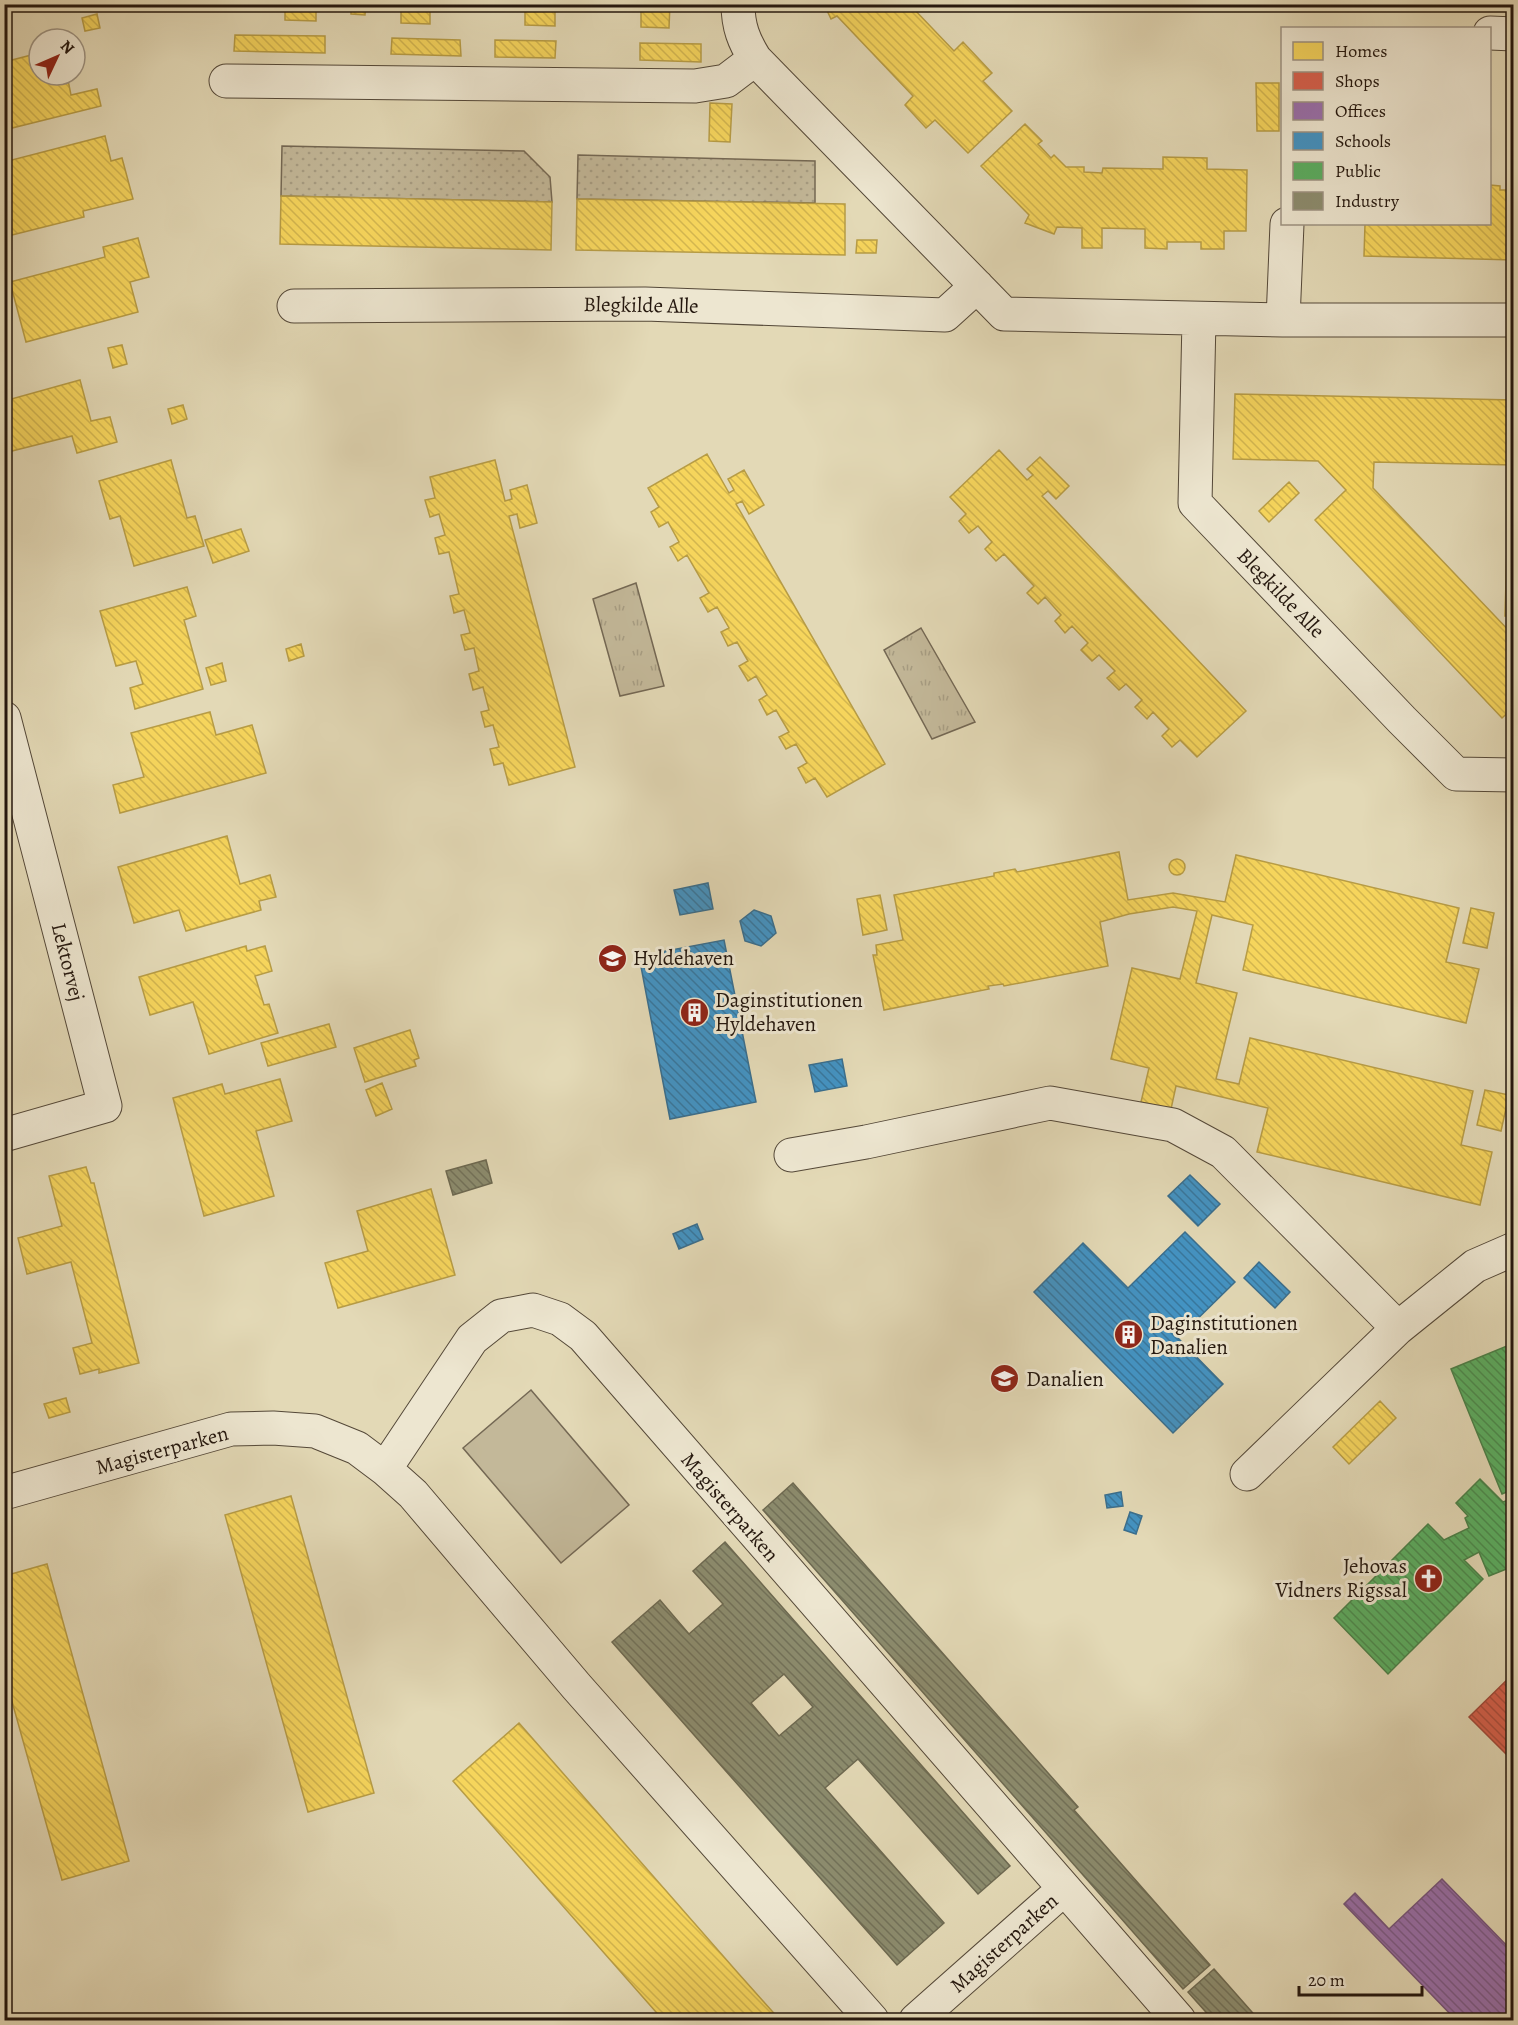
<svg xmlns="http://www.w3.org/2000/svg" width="1518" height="2025" viewBox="0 0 1518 2025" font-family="Alegreya,serif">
  <defs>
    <pattern id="park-tufts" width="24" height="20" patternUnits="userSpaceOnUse" patternTransform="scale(1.5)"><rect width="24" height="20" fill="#c3b899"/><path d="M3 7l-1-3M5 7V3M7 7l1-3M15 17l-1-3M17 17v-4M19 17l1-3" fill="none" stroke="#a79d83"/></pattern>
    <pattern id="garden-dots" width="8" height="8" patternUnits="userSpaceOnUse" patternTransform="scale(1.5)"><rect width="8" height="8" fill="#c3b899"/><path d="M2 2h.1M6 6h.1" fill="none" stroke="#a79d83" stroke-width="1.8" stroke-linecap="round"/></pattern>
    <pattern id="homes-back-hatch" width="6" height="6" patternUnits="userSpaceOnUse" patternTransform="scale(1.5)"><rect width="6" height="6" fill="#f6d55c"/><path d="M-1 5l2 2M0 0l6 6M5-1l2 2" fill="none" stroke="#d3b64f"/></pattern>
    <pattern id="shops-back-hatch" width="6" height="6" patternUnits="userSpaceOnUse" patternTransform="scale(1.5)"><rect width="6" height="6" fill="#d6604d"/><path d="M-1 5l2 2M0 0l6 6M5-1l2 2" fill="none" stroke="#ad4e3e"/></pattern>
    <pattern id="offices-back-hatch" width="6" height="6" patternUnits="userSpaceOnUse" patternTransform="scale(1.5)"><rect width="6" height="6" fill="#9970ab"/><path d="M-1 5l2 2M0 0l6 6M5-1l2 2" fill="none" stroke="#7d5b8a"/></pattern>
    <pattern id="schools-back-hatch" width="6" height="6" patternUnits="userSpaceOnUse" patternTransform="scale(1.5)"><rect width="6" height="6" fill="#4393c3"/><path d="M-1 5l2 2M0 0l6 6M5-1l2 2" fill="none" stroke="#38779d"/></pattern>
    <pattern id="public-back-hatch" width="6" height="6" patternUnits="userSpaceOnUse" patternTransform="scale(1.5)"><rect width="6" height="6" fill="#5aae61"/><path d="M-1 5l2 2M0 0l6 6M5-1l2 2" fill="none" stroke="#4a8d4e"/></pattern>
    <pattern id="industry-back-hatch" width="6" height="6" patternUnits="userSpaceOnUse" patternTransform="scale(1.5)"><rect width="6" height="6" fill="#8c8c6e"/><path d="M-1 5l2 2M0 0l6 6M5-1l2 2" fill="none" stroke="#727159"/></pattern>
  </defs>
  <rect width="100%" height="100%" fill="#e3d9b6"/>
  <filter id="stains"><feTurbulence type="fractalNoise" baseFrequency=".00333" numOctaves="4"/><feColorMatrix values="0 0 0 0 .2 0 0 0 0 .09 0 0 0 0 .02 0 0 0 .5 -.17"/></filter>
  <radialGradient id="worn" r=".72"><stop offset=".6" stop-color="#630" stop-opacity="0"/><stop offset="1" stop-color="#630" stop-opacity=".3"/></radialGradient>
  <path fill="#c3b899" stroke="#746854" stroke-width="1.5" d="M531,1390l98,115 -68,58 -98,-115z"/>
  <path fill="url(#park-tufts)" stroke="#746854" stroke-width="1.5" d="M636,583l28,103 -44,10 -27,-97z
    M921,628l54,94 -43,17 -48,-89z"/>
  <path fill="url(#garden-dots)" stroke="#746854" stroke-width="1.5" d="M282,146l242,5 26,26 2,25 -271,-6z
    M578,155l237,6v42l-238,-4z"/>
  <path fill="url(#homes-back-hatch)" stroke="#b79c45" stroke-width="1.5" d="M4,4h33l-33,9z
    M285,4h31v17l-31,-1z
    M351,4h15l-1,11 -14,-1z
    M401,4h29v20l-29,-1z
    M525,4h145l-1,24 -28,-1v-16l-78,-3h-8v18l-30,-1z
    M824,4h80l5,6 3,-3 42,44 9,-9 29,31 -9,8 29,30 -44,42 -33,-33 -9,8 -21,-23 8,-9 -76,-80 -6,3z
    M1324,4h36v6l-36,-1z
    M97,14l3,14 -15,3 -3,-13z
    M235,35l90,1v17l-91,-2z
    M392,38l68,2 1,16 -70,-2z
    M495,40l61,1 -1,17 -60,-1z
    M640,43l61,1v18l-61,-2z
    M4,45l4,16 31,-8v22h28l4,20 26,-6 4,17 -89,22 -5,-19h-3z
    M1256,83h23v48h-22z
    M710,103l22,1 -2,38 -21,-1z
    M1025,124l17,17 -4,3 13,14 3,-3 12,12h18v5l18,1 1,-5 60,1v-12l44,1v11l40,1 -1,61h-22v18h-23v-7h-34v7l-22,-1v-19l-43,-1v20h-20v-20l-25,-1 -3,7 -29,-11 4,-8 -48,-49z
    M105,136l6,25 11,-3 11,41 -50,12 1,6 -80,20v-75z
    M1490,185l10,1v4h14v70l-150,-4 1,-32h125z
    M281,196l271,6 -1,48 -271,-6z
    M577,199l268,5v51l-269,-5z
    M138,238l11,39 -19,5 8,30 -112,30 -16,-60 95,-25 -2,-10z
    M857,240h20l-1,13h-20z
    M122,345l5,19 -14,4 -5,-20z
    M80,380l11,41 19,-4 7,25 -40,11 -5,-17 -68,17v-52z
    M1235,394l279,6v65l-140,-3 -1,26 141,148v71l-12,11 -187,-198 31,-30 -28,-29 -85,-2z
    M183,405l4,14 -15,5 -4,-15z
    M999,450l28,30 6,-5 -6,-6 13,-12 29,29 -13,13 -8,-8 -6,5 204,215 -49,46 -17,-17 -8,7 -10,-11 7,-7 -16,-17 -6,7 -12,-12 7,-7 -16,-16 -7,6 -12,-12 8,-7 -16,-16 -7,6 -11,-11 7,-7 -16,-17 -7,7 -10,-12 6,-6 -16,-18 -7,7 -11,-11 7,-7 -30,-32 -8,7 -11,-12 7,-7 -14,-16 -9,7 -10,-12 7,-7 -16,-17z
    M707,454l22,39 5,-3 -6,-11 16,-9 20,35 -15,9 -7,-13 -6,3 149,260 -58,33 -12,-19 -9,5 -8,-15 9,-5 -11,-19 -10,5 -7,-12 10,-5 -13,-22 -9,5 -8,-15 8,-5 -11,-19 -8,5 -9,-15 9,-5 -11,-19 -9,4 -7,-14 8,-4 -12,-21 -9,5 -8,-14 9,-5 -22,-38 -9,6 -8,-14 9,-5 -11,-20 -9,5 -8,-15 8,-5 -11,-19z
    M171,460l16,58 8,-2 9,30 -70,20 -14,-50 -10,3 -11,-38z
    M495,460l10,41 7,-2 -2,-9 17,-5 10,38 -17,5 -3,-14 -8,2 66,251 -66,18 -6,-22 -9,2 -4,-16 9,-2 -6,-22 -8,2 -4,-15 8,-2 -6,-23 -10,3 -4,-16 10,-3 -5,-23 -9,2 -4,-15 9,-2 -6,-23 -10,3 -4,-17 9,-2 -10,-42 -10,2 -4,-16 10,-3 -6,-21 -9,3 -5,-17 10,-2 -5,-21z
    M1509,475h5v141h-9z
    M1289,482l10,11 -30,29 -10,-11z
    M241,529l8,22 -36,12 -8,-23z
    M187,587l9,29 -12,4 19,69 -68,20 -5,-21 13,-4 -7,-23 -20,5 -16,-55z
    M301,644l3,12 -15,5 -3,-12z
    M222,663l4,18 -15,4 -5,-17z
    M210,712l6,23 36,-10 14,48 -146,40 -7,-28 31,-8 -13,-44z
    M227,836l13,48 30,-9 6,22 -17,4 2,9 -75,21 -7,-21 -45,13 -16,-56z
    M1119,852l9,48 45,-7 52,9 11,-47 223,53 -13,54 33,7 -13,54 -223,-53 10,-45 -41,-10 -16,68 41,10 -21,86 23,5 11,-46 223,53 -12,54 31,7 -12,53 -223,-53 11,-44 -92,-22 -5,23 -30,-7 8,-34 -38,-9 21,-91 48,11 17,-68 -24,-4 -44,7 -29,8 8,44 -104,20 -1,-2 -15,2 1,3 -105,21 -11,-55h4l-1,-10 27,-5 -9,-45 100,-19v-3l21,-4 2,3z
    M1169 867a8 8 0 1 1 16 0a8 8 0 1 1-16 0Z
    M880,895l7,35 -24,5 -6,-36z
    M1471,908l23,5 -7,35 -24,-5z
    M246,946l1,5 18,-5 7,25 -17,5 9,29 5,-1 9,29 -69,21 -16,-52 -43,13 -11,-38z
    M329,1024l7,23 -68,19 -7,-23z
    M410,1030l9,28 -5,2 2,6 -51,16 -11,-34z
    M280,1079l12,42 -36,10 18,65 -70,20 -31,-118 49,-14 3,10z
    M382,1083l10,26 -16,7 -10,-26z
    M1485,1090l24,5 -8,36 -24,-6z
    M86,1167l5,16h3l45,180 -40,10v-4l-19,5 -7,-26 19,-5 -21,-81 -44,12 -9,-36 44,-12 -13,-50z
    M431,1189l24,86 -117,33 -13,-45 43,-12 -11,-40z
    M66,1398l4,14 -21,6 -5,-14z
    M1380,1401l16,17 -47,46 -16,-17z
    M291,1496l83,297 -66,19 -83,-297z
    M47,1564l82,297 -67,19 -58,-207v-97z
    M519,1723l219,250 42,47h-117l-210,-239z"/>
  <path fill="url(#shops-back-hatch)" stroke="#a14a3a" stroke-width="1.5" d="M1514,1673v89l-45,-45z"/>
  <path fill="url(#offices-back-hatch)" stroke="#76557c" stroke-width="1.5" d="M1442,1879l72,74v67h-58l-112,-116 11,-11 34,36z"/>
  <path fill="url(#schools-back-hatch)" stroke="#3a6e8d" stroke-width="1.5" d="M708,883l5,26 -33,6 -6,-25z
    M754,910l17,6 5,17 -15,13 -16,-5 -5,-20z
    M724,940l32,162 -86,17 -31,-163z
    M842,1059l5,27 -32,6 -6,-27z
    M1190,1175l30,29 -22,22 -30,-30z
    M697,1224l6,15 -24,10 -6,-15z
    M1185,1232l50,50 -57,56 45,46 -50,49 -139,-141 49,-49 45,45z
    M1259,1262l31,30 -15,16 -31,-30z
    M1121,1492l2,14 -16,2 -2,-13z
    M1130,1512l12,4 -6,18 -12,-4z"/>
  <path fill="url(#public-back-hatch)" stroke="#4a8148" stroke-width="1.5" d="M1514,1343v146l-12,5 -51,-125z
    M1480,1479l23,23 11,-4v68l-25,10 -10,-24 -15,8 19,19 -95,95 -54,-56 94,-94 16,16 25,-12 -4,-10 3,-2 -12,-13z"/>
  <path fill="url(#industry-back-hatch)" stroke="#6d6951" stroke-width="1.5" fill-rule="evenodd" d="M486,1160l6,23 -39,12 -7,-24z
    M793,1483l285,324 -4,3 136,155 -27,24 -420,-479z
    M725,1542l285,324 -32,28 -120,-135 -33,29 119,135 -47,42 -285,-323 48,-42 29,34 34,-30 -30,-33zM784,1674l29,33 -34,29 -28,-33z
    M1214,1969l45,51h-46l-25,-28z"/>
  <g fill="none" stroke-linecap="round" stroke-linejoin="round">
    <defs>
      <path id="minor" d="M738,4c0,23 6,37 17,55
        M1490,33l24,1
        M226,81l469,5 31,-5 29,-22 249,255 279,6 4,-96
        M294,306l351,-2 300,11 32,-29
        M1199,319l-4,184 207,217 54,54 58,1
        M1283,320h231
        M4,718l101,388 -101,29
        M791,1155l75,-13 184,-39 123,22 50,27 175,176
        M385,1469l87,-130 29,-23 32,-6 27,9 23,17 596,684
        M1247,1474l151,-146 77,-62 39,-17
        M4,1493l227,-64 42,-1 42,3 42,17 28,21 28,25 164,193 295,333
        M916,2020l148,-131"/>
    </defs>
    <use href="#minor" stroke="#544838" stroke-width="35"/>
    <use href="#minor" stroke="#ede6d0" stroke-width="33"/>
  </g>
  <defs>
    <symbol id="school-disc" viewBox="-11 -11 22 22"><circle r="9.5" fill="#8f2418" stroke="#ede6d0"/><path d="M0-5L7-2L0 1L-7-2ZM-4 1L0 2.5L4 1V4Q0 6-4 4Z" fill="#fff"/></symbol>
    <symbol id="building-disc" viewBox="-11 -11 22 22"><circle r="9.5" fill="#8f2418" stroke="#ede6d0"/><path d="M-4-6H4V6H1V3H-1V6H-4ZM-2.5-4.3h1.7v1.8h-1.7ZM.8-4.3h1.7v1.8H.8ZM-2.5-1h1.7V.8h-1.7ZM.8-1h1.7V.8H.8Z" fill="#fff"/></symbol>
    <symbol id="church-disc" viewBox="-11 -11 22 22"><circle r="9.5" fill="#8f2418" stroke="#ede6d0"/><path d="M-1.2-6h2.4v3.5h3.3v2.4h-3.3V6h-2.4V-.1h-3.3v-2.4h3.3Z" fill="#fff"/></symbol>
  </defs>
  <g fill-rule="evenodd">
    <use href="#school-disc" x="596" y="942" width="33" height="33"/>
    <use href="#building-disc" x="678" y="996" width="33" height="33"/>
    <use href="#building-disc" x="1112" y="1318" width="33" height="33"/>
    <use href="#school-disc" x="988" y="1362" width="33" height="33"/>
    <use href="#church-disc" x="1412" y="1562" width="33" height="33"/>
  </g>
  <g text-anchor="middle" stroke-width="6" stroke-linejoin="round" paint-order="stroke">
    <g font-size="21" fill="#24170e" stroke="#ede6d0">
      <text transform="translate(641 305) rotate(1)" y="7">Blegkilde Alle</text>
      <text transform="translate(1281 593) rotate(46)" y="7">Blegkilde Alle</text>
      <text transform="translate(68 962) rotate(76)" y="7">Lektorvej</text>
      <text transform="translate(162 1450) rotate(-15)" y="7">Magisterparken</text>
      <text transform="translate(730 1507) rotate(49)" y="7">Magisterparken</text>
      <text transform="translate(1004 1943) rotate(-42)" y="7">Magisterparken</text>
    </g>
    <g font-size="21" fill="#24170e" stroke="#ede6d0" text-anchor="start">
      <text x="633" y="965">Hyldehaven</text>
      <text x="715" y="1007">Daginstitutionen<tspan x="715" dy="24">Hyldehaven</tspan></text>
      <text x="1150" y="1330">Daginstitutionen<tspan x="1150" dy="24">Danalien</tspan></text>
      <text x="1026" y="1386">Danalien</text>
      <text x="1407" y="1573" text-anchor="end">Jehovas<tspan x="1407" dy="24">Vidners Rigssal</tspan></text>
    </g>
  </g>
  <rect width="1518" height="2025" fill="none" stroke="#e3d9b6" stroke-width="24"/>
  <rect x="6" y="6" width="1506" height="2013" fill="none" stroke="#24170e" stroke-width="3"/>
  <rect x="12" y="12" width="1494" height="2001" fill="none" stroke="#24170e" stroke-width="1.5"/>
  <rect x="1281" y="27" width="210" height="198" fill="#ede6d0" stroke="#9d9382" stroke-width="1.5"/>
  <rect x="1293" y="42" width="30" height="18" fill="#f6d55c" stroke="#9d9382" stroke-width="1.5"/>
  <text x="1335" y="57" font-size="18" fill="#24170e">Homes</text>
  <rect x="1293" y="72" width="30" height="18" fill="#d6604d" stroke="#9d9382" stroke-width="1.5"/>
  <text x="1335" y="87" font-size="18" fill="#24170e">Shops</text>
  <rect x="1293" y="102" width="30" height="18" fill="#9970ab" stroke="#9d9382" stroke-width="1.5"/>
  <text x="1335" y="117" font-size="18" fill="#24170e">Offices</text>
  <rect x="1293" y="132" width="30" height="18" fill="#4393c3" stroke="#9d9382" stroke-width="1.5"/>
  <text x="1335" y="147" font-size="18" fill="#24170e">Schools</text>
  <rect x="1293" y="162" width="30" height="18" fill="#5aae61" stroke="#9d9382" stroke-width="1.5"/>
  <text x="1335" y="177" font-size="18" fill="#24170e">Public</text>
  <rect x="1293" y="192" width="30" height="18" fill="#8c8c6e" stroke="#9d9382" stroke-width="1.5"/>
  <text x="1335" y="207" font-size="18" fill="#24170e">Industry</text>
  <g transform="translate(57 57) rotate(46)"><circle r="28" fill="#ede6d0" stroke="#9d9382" stroke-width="1.5"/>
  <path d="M0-4.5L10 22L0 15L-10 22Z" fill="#8f2418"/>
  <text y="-9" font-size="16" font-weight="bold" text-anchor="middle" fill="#24170e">N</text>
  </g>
  <path d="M1299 1986v9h123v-9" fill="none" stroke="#24170e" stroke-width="3"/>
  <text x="1308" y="1986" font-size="18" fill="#24170e" stroke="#ede6d0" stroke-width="4.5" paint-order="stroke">20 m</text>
  <rect width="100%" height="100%" filter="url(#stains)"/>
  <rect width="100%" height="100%" fill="url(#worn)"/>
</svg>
